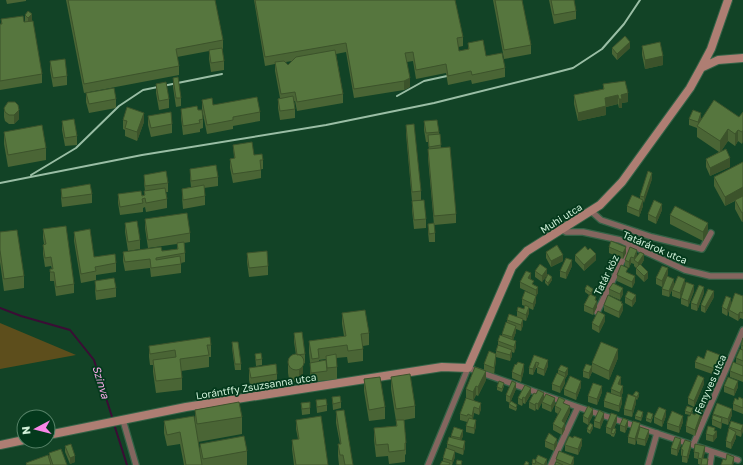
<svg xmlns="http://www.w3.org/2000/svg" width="743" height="465" viewBox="0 0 743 465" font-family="'Golos Text',sans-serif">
  <rect width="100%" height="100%" fill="#124326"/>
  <path fill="#5d4e1c" d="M0,323l76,32 -76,14z"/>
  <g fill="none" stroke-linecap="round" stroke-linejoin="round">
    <path stroke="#3b0d35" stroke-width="2" d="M0,308l21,8 49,14 24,30 19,60
      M114,424l13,41"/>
    <defs>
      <path id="minor" d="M591,211l10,9 51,17 50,12 9,-16
        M561,229l5,3h17l37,8 65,30 17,4 8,2h33
        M597,312l33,-67
        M123,420l13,45
        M693,445l50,-115
        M428,465l40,-97 110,39 160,53
        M551,465l27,-58
        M648,465l9,-32
        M710,465l2,-13"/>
      <path id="secondary" d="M701,68l17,-8 25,-2
        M48,435l138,-28 256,-40 26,1 44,-101 15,-16 73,-46 22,-23 68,-94 11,-20 10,-19 17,-49
        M0,445l24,-5"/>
    </defs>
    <use href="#minor" stroke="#346246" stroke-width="8"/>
    <use href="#secondary" stroke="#346246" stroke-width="10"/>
    <use href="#minor" stroke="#84665f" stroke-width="5.5"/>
    <use href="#secondary" stroke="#ae7e73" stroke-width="8"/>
    <path stroke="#9abea5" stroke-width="2" d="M397,96l27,-15 23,-5
      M31,175l45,-27 43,-42 24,-16 79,-16
      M0,183l142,-28 184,-30 108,-22 116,-29 23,-6 29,-19 22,-25 16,-24"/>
  </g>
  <path fill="#4a6535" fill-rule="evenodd" d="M6,0h20v1l-19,3z
    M66,0h149l8,40v9h-1l2,12v9l-13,2 -2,-13v-8l-32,6 2,9v9l-95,18z
    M254,0h201l8,37v9l-5,1 1,4 9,-2v-6l18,13 19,12v9l-33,7 -1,-4 -23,5 -2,-12 -30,6 -3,-18 -6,1 3,25 -6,3 -50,8 -8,-46 -10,2 7,40v9l-46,8 -2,-10h-1l1,8v9l-15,2 -2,-12v-9l2,-1 -5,-27v-7l-10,2zM292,61l-4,4 -2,-3z
    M493,0h29l9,45v9l-27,5z
    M549,0h25l2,11v8l-22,5z
    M25,15l7,6 10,53v9l-42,7v-66h1v-5l24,3z
    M642,46l21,19 -18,4 -3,-14z
    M612,48h18l-13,12 -5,-6z
    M50,61l17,15v9l-14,2 -3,-17z
    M173,78l8,20v8l-5,1 -3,-20z
    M156,84l13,15v9l-10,2 -3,-17z
    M603,84l25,18 -6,1v5h-3l-1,-4 -12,3v8l-28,6 -4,-17v-9l29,-6z
    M86,93l30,6v9l-27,5 -3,-11z
    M202,100l11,5 47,7v9l-27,5v3l-26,5 -5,-25z
    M4,108l15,11 -5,5h-5l-4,-3 -1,-4z
    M181,109l17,1 5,9v9l-3,1v3l-17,3 -2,-17z
    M743,112l-1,32 -4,-3 -3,5 -7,-5 -7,10 9,16 -20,9 -4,-9v-8l13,-7 -22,-15v-9l-8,-3v-6l50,-2z
    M148,116l24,8v9l-21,4 -3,-12z
    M123,120l21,2 -7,19 -12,-5v-6l-2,-1z
    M62,121l15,15v9l-12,1 -3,-16z
    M424,121l15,11 2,16 15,66v9l-22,2 -6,-67v-9h1l-1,-7h-2l-2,-12z
    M406,125l15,66v9l-9,1 -6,-67z
    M4,132l42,16v12l-38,7 -4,-23z
    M233,145l30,15v9h-2v9l-28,5 -3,-15v-9l4,-1z
    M743,162v59l-1,1 -7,-13v-8l-10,5 -11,-20v-9z
    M190,169l28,8v9l-14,2 1,8v9l-22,4 -1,-11v-9l9,-2 -1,-9z
    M144,175l24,8v9h-2l1,7v9l-21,4 -1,-5 -2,1v4l-23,3 -2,-12v-9l26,1v-4h1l-1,-8z
    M652,179l-9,24v3l-4,11 -12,-5v-6l13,-8v-2z
    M61,189l31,5v9l-30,4 -1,-9z
    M412,201l14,18v9l-12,1 -2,-19z
    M662,210l-6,14 -8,-4v-6z
    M670,215l38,17 -5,9 -33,-17z
    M145,219l45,14v9l-6,1 1,10v9l-4,1v10l-30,4 -1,-9 -25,3 -2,-10v-9l39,-1 15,-2v-5l-29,4 -3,-20z
    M125,223l15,17v9l-12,2 -3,-19z
    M428,224l7,9v9h-6l-1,-10z
    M43,229l31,55v9l-18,3 -2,-15h-4v-12h2l-1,-3 -6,1 -2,-13v-9l1,-1 -1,-6z
    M0,232l24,44v12l-20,3 -4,-29z
    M74,232l20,25 22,6v9l-20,3v5l-15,3 -7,-42z
    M609,247l17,6 -3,6 -14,-6z
    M630,247l7,9 7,4 -3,5 7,13 -4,4 -8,-8v-6l-2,-2v-3v1l-3,-1 -2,5 -4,-2v-6z
    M546,252l17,9 -12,6 -5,-9z
    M247,253l21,13v9l-19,2 -2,-15z
    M575,255l21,5 -12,11 -9,-10z
    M572,266l-6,13 -6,-2v-6z
    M535,271l12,4 -5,7 -7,-5z
    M628,273l7,9 -3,6 -15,-7v-6z
    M668,274l-6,13 -6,-3v-6z
    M531,279v1l7,13 -2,3 -16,-8v-6z
    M685,279l-5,20 -8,-3v-6z
    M545,280h7l-4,6 -3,-3z
    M95,281l21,7v9l-20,3 -1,-10z
    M674,285l-5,12 -7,-2v-6z
    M585,289l8,3 -1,3 4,6 1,6 -4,8 -9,-4v-6l5,-10 -4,-3z
    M609,289l14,5 -3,6 -11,-5z
    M694,291l-6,16 -7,-3v-6z
    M704,293l-7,18 -6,-2v-6z
    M743,296v23l-3,-1 -2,3 -9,-5v-6l-2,6 -5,-3v-6l9,-3z
    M625,297l11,4 -4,6 -7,-4z
    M714,297l-9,16 -4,-2v-6z
    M522,299l14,3 -3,8 -4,-2v5l-3,8 -3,-1v5l-2,6 -5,-2v3l-3,8 3,7 -2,6 -2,-1v4l-2,5 -14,-4v-6l2,-4v-6l4,-5v-2l5,-11v-3l10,-3v-6l7,-2 1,-3 -3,-1z
    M622,304l1,6 -4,8 -15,-7v-6z
    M342,313l27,20v12l-6,1v15l-15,2 -1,-6 -11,1 1,9v12l-26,3 -1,-11v-9l-1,-9v-12l35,-5 -2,-12zM326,359v1l-7,1v-1z
    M605,321l-6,12 -7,-4v-6z
    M294,333l11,21v9l-2,1v14l-4,4h-6l-4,-3 -1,-6v-11l8,-7 -2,-13z
    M743,338v44l-13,-5v-6l6,-8v-5l5,-9v-4z
    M232,342l9,22v6h-6l-3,-22z
    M211,345v12h-2v10l-28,4 1,7v12l-26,3 -3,-21v-7h-3l-1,-8v-11z
    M255,354l7,5v6l-6,1z
    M534,355l14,11 -4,10 -7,-3v-5h-1l-3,7 -4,-1v-6z
    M618,358l-9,22 -17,-8 -3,7 -6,-2v-6l9,-5v-3z
    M704,359l16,2 -5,14 -20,-7v-6z
    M496,360l-2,14 -10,-4v-6z
    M249,368l28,6v12l-26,4 -2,-10z
    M524,370l-3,12 -9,-4v-6z
    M558,370l10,4 -3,5v4l-5,10 -8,-3v-6l6,-10z
    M391,377l24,29v12l-11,2 2,23v11l-1,1v7l-16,2 -1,-8 -12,1 -2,-17v-12l22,-2v-5l-5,-32z
    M364,379l21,28v12l-16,2 -5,-30z
    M486,380l-8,16 -2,-1 -3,6 -7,-3v-9z
    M621,383l-1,1 3,8 -2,5 1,6 -3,9 -15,-5v-6l7,-7v-5z
    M704,384l-10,23 -6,-3v-6z
    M504,386l-2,6 -5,-2v-3z
    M724,386l14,1 -4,9 -10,-4z
    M581,387l-5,13 -12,-5v-6z
    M516,389l-6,14 -4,-2v-6z
    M602,392l-5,13 -9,-3v-6z
    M531,394l-6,10 -2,-1 -1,3 -4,-2v-6z
    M633,395l6,1 -2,4 -1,-1v4l-4,14 -8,-2v-6l9,-13z
    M332,397l9,5v6l-8,2z
    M466,398l15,11 -2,6 -5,-2 -1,6 3,7 -2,8 -8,-2v-6l1,-4 -7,-2v-6z
    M544,398l11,6 -4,8 -9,-4v-6l-4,8 -2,-1 -1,2 -6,-3v-6z
    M743,399v15l-10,-4v-6l5,-4z
    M316,400l11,5v6l-10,2z
    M301,403l9,5v6l-8,1z
    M509,404l8,4 -1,3 -7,-3z
    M565,404l5,8 -5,11v6l-3,6 -9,-5v-6l5,-10 -3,-2v-6z
    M195,410l47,7v17l-44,8 2,14v-12l47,7v14h-63l-4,-21 -13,2 -3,-13v-12l31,1z
    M336,411l17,54h-14l-1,-9v-12h2l-4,-21z
    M685,411h8l-1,3 3,1 8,-1 -8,22 -9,-4v-6l4,-11 -5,-1z
    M713,414l19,1 -4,10 -6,-2 -1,6 -9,-4v-6z
    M593,415l-5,10 -5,-3v-6z
    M643,415l-2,6 -6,-2v-3z
    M666,416l-4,11 -8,-4v-6z
    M653,417l-2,6 -5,-2v-3z
    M604,419l-4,10 -6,-2v-6z
    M296,420l32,45h-34l-2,-16v-9l6,-1 -2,-10z
    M617,421l-3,8 2,3 -2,5 -3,-1v-1l-5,-2v-6z
    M683,422l-4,11 -12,-4v-6z
    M620,425l8,1 -3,7 -5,-2z
    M743,425l-2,12 -5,-2v3l-5,11 -5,-2v-6l3,-14z
    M593,428l-3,6 -3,-2v-3z
    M715,431l2,6 -4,5 -7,-2v-6z
    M451,436h12l-2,4 4,7 -2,8 -8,-3v5l-3,8h-12l3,-4v-3l4,-9v-5l4,-6z
    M649,436l-4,10 -8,-2v-5l-2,6 -7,-2v-6z
    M545,441l12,4 -3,6 -9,-4z
    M565,445h17l-4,10 -13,-4z
    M681,445l-4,11 -6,-2v-6z
    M65,446l10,16 -5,2 -5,-12z
    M691,448l-4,15 -5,-1v-6l-1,-1v-6z
    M694,452h11l-2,6 5,1v6h-7l-3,-1v-5l-4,-1z
    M49,453l18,12h-41v-2l23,-5z
    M556,459l18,4 -1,2h-18l1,-2z
    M536,460l11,5h-15v-2z"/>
  <path fill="#3c532b" d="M32,14v9l-4,4v-9z
    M630,42v6l-13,12v-6z
    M663,56v9l-18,4v-9z
    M410,78v9l-6,3v-9z
    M628,93v9l-6,1v5h-3v-9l2,-4z
    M618,95v9l-12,3v8l-28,6v-8l27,-15z
    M19,110v9l-5,5v-9z
    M144,113v9l-7,19v-9z
    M701,113v6l-3,7v-4z
    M728,129v12l-8,12v-12z
    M738,130v11l-3,5v-12z
    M743,130v12l-1,2v-12z
    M730,158v9l-20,9v-8z
    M652,173v6l-8,24v-6z
    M743,187v9l-18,10v-9z
    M643,200v6l-4,11v-6z
    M662,204v6l-6,14v-6z
    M743,212v9l-1,1v-9z
    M708,223v9l-5,9v-9z
    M626,247v6l-3,6v-6z
    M637,250v6l-3,4v4v-6z
    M596,254v6l-12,11v-6z
    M644,254v6l-6,9v-6z
    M563,255v6l-12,6v-6z
    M631,257v6l-2,5v-6z
    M572,260v6l-6,13v-6z
    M668,268v6l-6,13v-6z
    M547,269v6l-5,7v-6z
    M648,272v6l-4,4v-6z
    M531,273v6l-3,5v-6z
    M635,276v6l-3,6v-6z
    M552,277v3l-4,6v-3z
    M674,279v6l-5,12v-6z
    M685,279v6l-5,14v-6z
    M694,285v6l-6,16v-6z
    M538,287v6l-2,3v-6z
    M704,287v6l-7,18v-6z
    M623,288v6l-3,6v-6z
    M593,289v3l-2,4v-3z
    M714,291v6l-9,16v-6z
    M636,295v6l-4,6v-6z
    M536,296v6l-3,8v-6z
    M596,297v6l1,-2v6l-4,8v-6l2,-9z
    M731,298v6l-4,12v-6z
    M622,302v4l1,-2v6l-4,8v-6z
    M529,307v6l-3,8v-6z
    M740,312v6l-2,3v-6z
    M605,315v6l-6,12v-6z
    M523,319v6l-2,6v-6z
    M516,326v6l-4,11v-6z
    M516,341v6l-2,6v-6z
    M618,349v9l-9,22v-9z
    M512,350v6l-2,5v-6z
    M496,354v6l-2,14v-6z
    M720,355v6l-5,14v-6z
    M548,360v6l-4,10v-6z
    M303,361v17l-4,4v-12z
    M536,362v6l-3,7v-6z
    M524,364v6l-3,12v-6z
    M592,366v6l-3,7v-6z
    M568,368v6l-3,5v-6z
    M486,371v9l-8,16v-9z
    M565,377v6l-5,10v-6z
    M621,377v6l-3,7v-6z
    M704,378v6l-10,23v-6z
    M581,381v6l-5,13v-6z
    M738,381v6l-4,9v-6z
    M516,383v6l-6,14v-6z
    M476,386v9l-3,6v-9z
    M602,386v6l-5,13v-6z
    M623,386v6l-3,7v-6z
    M531,388v6l-6,10v-6z
    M544,393v6l-6,11v-6z
    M639,393v3l-2,4v-3z
    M523,397v6l-1,3v-6z
    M622,397v6l-3,9v-6z
    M636,397v6l-4,14v-6z
    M555,398v6l-4,8v-6z
    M481,403v6l-2,6v-6z
    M536,403v6l-1,2v-6z
    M570,406v6l-6,13 1,-2v6l-3,6v-14z
    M474,407v6l-2,9v-6z
    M703,408v6l-8,22v-6z
    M593,409v6l-5,10v-6z
    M732,409v6l-4,10v-6z
    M666,410v6l-4,11v-6z
    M643,412v3l-2,6v-3z
    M604,413v6l-4,10v-6z
    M617,415v6l-5,13 -1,-1v-4z
    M683,416v6l-4,11v-6z
    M722,418v6l-1,5v-6z
    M476,420v6l-2,8v-6z
    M628,420v6l-3,7v-6z
    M640,423v6l-3,9 -2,7v-6z
    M593,425v3l-3,6v-3z
    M743,426v6l-2,5v-6z
    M715,428v5l2,-2v6l-4,5v-6z
    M463,430v6l-3,8v-6z
    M649,430v6l-4,10v-6z
    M736,432v6l-5,11v-6z
    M557,439v6l-3,6v-6z
    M582,439v6l-4,10v-6z
    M681,439v6l-4,11v-6z
    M465,441v6l-2,8v-6z
    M691,442v6l-4,15v-6z
    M705,446v6l-3,12v-6z
    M455,451v6l-3,8v-4z
    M75,456v6l-5,2v-6z
    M574,457v6l-1,2h-2z
    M734,457v6l-1,2h-1z
    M547,459v6h-3z"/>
  <path fill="#56763e" stroke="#3c532b" d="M68,0h147l8,40 -47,9 3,17 -95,18z
    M255,0h200l8,37 -6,1 2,13 10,-2 -1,-6 15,-3 3,16 16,-3 3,15 -33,7 -1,-4 -23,5 -2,-12 -30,6 -3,-18 -8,1 5,25 -6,3 -50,8 -8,-46 -81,14z
    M495,0h27l9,45 -27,5z
    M551,0h23l2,11 -22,4z
    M28,11l4,3 -4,4 -3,-3z
    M23,16l1,6 9,-1 9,53 -42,7v-57h2l-1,-5z
    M625,36l5,6 -13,12 -5,-6z
    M660,42l3,14 -18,4 -3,-14z
    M222,48l2,13 -13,2 -2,-13z
    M335,50l8,44 -46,8 -2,-10 -14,2 -6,-32 9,-1 4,4 8,-8z
    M65,59l2,17 -14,2 -3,-17z
    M178,77l3,21h-5l-3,-20z
    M625,81l3,12 -7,2 1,4h-3l-1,-4 -13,3 1,8 -28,7 -4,-18 30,-6 -1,-5z
    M166,82l3,17 -10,2 -3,-17z
    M114,88l2,11 -27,5 -3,-11z
    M293,96l2,13 -15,2 -2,-12z
    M257,97l3,15 -27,5v3l-26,5 -5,-25 10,-2 1,7z
    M714,100l25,17 4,-5v18l-1,2 -4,-2 -3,4 -7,-5 -8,12 -23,-15z
    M8,102h7l3,3 1,5 -5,5h-5l-4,-3 -1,-4z
    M197,106l1,4h4l1,9 -4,1 1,3 -17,3 -2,-17z
    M127,107l17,6 -7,19 -12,-4 2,-7 -4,-1z
    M693,110l8,3 -3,9 -9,-3z
    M171,112l1,12 -21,4 -3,-12z
    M74,119l3,17 -12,2 -3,-17z
    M437,120l2,12 -13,1 -2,-12z
    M414,124l7,67 -9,1 -6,-67z
    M42,125l4,23 -38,7 -4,-23z
    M440,134l1,11 -12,2 -1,-12z
    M252,142l2,13 8,-1 1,6h-3l1,10 -28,4 -3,-15 5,-1 -2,-13z
    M450,147l6,67 -22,2 -6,-67z
    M726,149l4,9 -20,10 -4,-9z
    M743,162v25l-18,10 -11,-20z
    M216,165l2,12 -27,4 -1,-12z
    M166,171l2,12 -23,3 -1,-11z
    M648,171l4,2 -8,24 -4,-1z
    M90,184l2,10 -30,4 -1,-9z
    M204,185l1,11 -22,4 -1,-11z
    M165,188l2,11 -21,4 -1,-5 -3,1 1,4 -23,4 -2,-13 23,-3 1,5 3,-1 -1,-4z
    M632,195l11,5 -4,11 -12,-5z
    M743,196v16l-1,1 -7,-13z
    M424,200l2,19 -12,1 -2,-19z
    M654,200l8,4 -6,14 -8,-4z
    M675,206l33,17 -5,9 -33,-17z
    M187,213l3,20 -42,7 -3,-21z
    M137,221l3,19 -12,2 -3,-19z
    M434,223l1,10 -6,1 -1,-10z
    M66,226l8,58 -18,3 -2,-15h-4v-3h3l-2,-12 -6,1 -2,-13 3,-1 -3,-15z
    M90,229l4,28 21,-3 1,9 -21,4 1,4 -15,3 -7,-42z
    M17,230l7,46 -20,3 -4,-29v-18z
    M611,241l15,6 -3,6 -14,-6z
    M184,242l1,11 -29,5v2l24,-4 1,8 -30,4 -1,-9 -25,3 -2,-10 38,-5 1,4 16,-2 -1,-6z
    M557,245l6,10 -12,6 -5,-9z
    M585,246l3,4 2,-2 6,6 -12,11 -9,-10z
    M630,247l7,3 -3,8 -3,-1 -2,5 -4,-2z
    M267,251l1,15 -19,2 -2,-15z
    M640,252l4,2 -6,9 -4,-3z
    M566,258l6,2 -6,13 -6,-2z
    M540,264l7,5 -5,7 -7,-5z
    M640,264l8,8 -4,4 -8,-8z
    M621,265l7,3 -2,4 9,4 -3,6 -15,-7z
    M662,266l6,2 -6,13 -6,-3z
    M526,271l5,2 -3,5 6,3 -2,3 6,3 -2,3 -16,-8z
    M548,274l4,3 -4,6 -3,-3z
    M667,276l7,3 -5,12 -7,-2z
    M678,276l7,3 -5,14 -8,-3z
    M114,278l2,10 -20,3 -1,-10z
    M686,282l8,3 -6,16 -7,-3z
    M613,283l10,5 -3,6 -11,-5z
    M587,285l6,4 -2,4 -6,-4z
    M699,285l5,2 -7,18 -6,-2z
    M708,289l6,2 -9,16 -4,-2z
    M525,291l11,5 -3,8 -11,-5z
    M628,291l8,4 -4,6 -7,-4z
    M735,293l8,3v17l-3,-1 -2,3 -9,-5z
    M590,294l6,3 -1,3 2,1 -4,8 -9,-4z
    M608,295l14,7 -1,1 2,1 -4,8 -15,-7z
    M726,296l5,2 -4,12 -5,-3z
    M525,305l4,2 -3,8 -9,-4 1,-4 6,2z
    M365,310l4,23 -8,1 2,15 -15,2 -1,-6 -29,4 1,9 -7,1 -3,-18 37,-5 -4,-23z
    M598,311l7,4 -6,12 -7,-4z
    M509,314l14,5 -2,6 -14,-5z
    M506,322l10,4 -4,11 -10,-3z
    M302,332l3,22 -8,1 -3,-22z
    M500,335l16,6 -2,6 -16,-6z
    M210,337l1,8h-4l2,10 -29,4 2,19 -26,3 -3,-21 23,-3 -1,-7 -25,4 -1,-8z
    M743,338v8l-2,-1z
    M232,342h6l3,22h-6z
    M601,342l17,7 -9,22 -17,-8z
    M498,345l14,5 -2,5 -14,-4z
    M740,349l3,1v11l-7,-3z
    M707,350l13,5 -5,14 -20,-7 3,-6 6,3z
    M489,351l7,3 -2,14 -10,-4z
    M261,353l1,6 -6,1 -1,-6z
    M336,354l1,13 -10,1 -1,-12z
    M288 362a8 8 0 1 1 16 0a8 8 0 1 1-16 0Z
    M534,355l14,5 -4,10 -7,-3 2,-4 -3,-1 -3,7 -4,-1z
    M326,360l1,11 -16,2 -1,-10z
    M518,362l6,2 -3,12 -9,-4 3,-8 1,1z
    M733,362l10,4v10l-13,-5z
    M276,364l1,10 -26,4 -2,-10z
    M586,364l6,2 -3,7 -6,-2z
    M561,365l7,3 -3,5 -7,-3z
    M475,367l11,4 -8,16 -2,-1 -3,6 -7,-3z
    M557,373l8,4 -5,10 -8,-3z
    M410,374l5,32 -19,3 -5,-32z
    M617,375l4,2 -3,7 5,2 -3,7 -9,-4z
    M698,375l6,3 -10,23 -6,-3z
    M570,376l11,5 -5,13 -12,-5z
    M380,377l5,30 -16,3 -5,-31z
    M728,377l10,4 -4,9 -10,-4z
    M499,381l5,2 -2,6 -5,-2z
    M512,381l4,2 -6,14 -4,-2z
    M593,383l9,3 -5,13 -9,-3z
    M525,385l6,3 -6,10 -2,-1 -1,3 -4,-2z
    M538,390l6,3 -6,11 -2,-1 -1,2 -6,-3 5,-9 2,1z
    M636,391l3,2 -2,4 -4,-2z
    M607,392l15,5 -3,9 -15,-5z
    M546,394l9,4 -4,8 -9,-4z
    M628,394l8,3 -4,14 -8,-2z
    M340,396l1,6 -8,2 -1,-7z
    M559,397l6,3 -2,3 7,3 -8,15 3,2 -3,6 -9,-5 8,-15 -6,-3z
    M739,397l4,2v9l-10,-4 2,-6 3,2z
    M466,398l15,5 -2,6 -5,-2 -2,9 -4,-2 -1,2 -7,-2z
    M326,399l1,6 -10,2 -1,-7z
    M511,401l6,4 -1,3 -7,-4z
    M239,402l3,15 -45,7 -2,-14z
    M310,402v6l-8,1 -1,-6z
    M717,403l15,6 -4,10 -15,-5z
    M588,406l5,3 -5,10 -5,-3z
    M687,406l6,2 -2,5 -6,-2z
    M698,406l5,2 -8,22 -9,-4 2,-10h2l1,-3 4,2z
    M659,407l7,3 -4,11 -8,-4z
    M344,410l9,55h-8l-2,-10h-3l-2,-11h3l-5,-33z
    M599,410l5,3 -4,10 -6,-2z
    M638,410l5,2 -2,6 -6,-2z
    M672,411l11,5 -4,11 -12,-4z
    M648,412l5,2 -2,6 -5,-2z
    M611,413l6,2 -6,14 -5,-2z
    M713,415l9,3 -1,5 -9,-4z
    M194,416l8,49h-16l-6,-33 -13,3 -3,-14z
    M321,416l7,49h-32l-4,-25 7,-1 -3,-19z
    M469,418l7,2 -2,8 -8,-2z
    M623,418l5,2 -3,7 -5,-2z
    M396,420h8l2,23h-1v7l-16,2 -1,-8 -12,1 -2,-17 23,-2z
    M633,421l7,2 -5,16 -7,-2z
    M731,421l12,4 -2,6 -12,-4z
    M590,423l3,2 -3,6 -3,-2z
    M708,426l7,2 -1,3h3l-4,5 -7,-2z
    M454,427l9,3 -3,8 -9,-2z
    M640,427l9,3 -4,10 -8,-2z
    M613,428l3,1 -2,5 -3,-1z
    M729,428l7,4 -5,11 -5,-2z
    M549,433l8,6 -3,6 -9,-4z
    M244,436l3,15 -44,8 -3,-15z
    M569,436l4,2 1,-2 8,3 -4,10 -13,-4z
    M449,437l16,4 -2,8 -16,-5z
    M675,437l6,2 -4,11 -6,-2z
    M685,440l6,2 -4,15 -5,-1 1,-6 -2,-1z
    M71,444l4,12 -5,2 -5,-12z
    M695,444l10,2 -3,12 6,1 -1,6h-6l1,-6 -4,-1 1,-5 -5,-1z
    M446,448l9,3 -3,10 -9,-3z
    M61,449l6,16h-14l-4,-12z
    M559,451l15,6 -3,8 -15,-6z
    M727,454l7,3 -2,8h-11l2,-6 3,1z
    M48,455l3,10h-24l-1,-2z
    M538,455l9,4 -3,6h-1l-8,-4z
    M533,459l3,1 -1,4 -3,-1z
    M457,460l5,1 -1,4 -5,-1z
    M442,461l8,2 -1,2h-9z
    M526,461l3,2 -1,2h-4z
    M556,462l7,3h-8z"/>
  <g text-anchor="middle" stroke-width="3.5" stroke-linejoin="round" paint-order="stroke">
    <g font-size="10" fill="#d0f0d8" stroke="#04391c">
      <text transform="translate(561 218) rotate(-32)" y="4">Muhi utca</text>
      <text transform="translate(655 247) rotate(23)" y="4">Tatárárok utca</text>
      <text transform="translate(606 275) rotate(-64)" y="4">Tatár köz</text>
      <text transform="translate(710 384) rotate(-66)" y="4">Fenyves utca</text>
      <text transform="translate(256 386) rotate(-9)" y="4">Lorántffy Zsuzsanna utca</text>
    </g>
    <g font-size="11" font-style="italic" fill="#f4a7e6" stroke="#04391c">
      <text transform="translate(101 382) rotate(73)" y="4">Szinva</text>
    </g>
  </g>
  <g transform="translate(36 429) rotate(263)"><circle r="19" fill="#04391c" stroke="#568267"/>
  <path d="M0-3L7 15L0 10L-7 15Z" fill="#fa87e8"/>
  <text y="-6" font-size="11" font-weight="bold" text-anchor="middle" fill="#d0f0d8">N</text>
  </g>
</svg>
